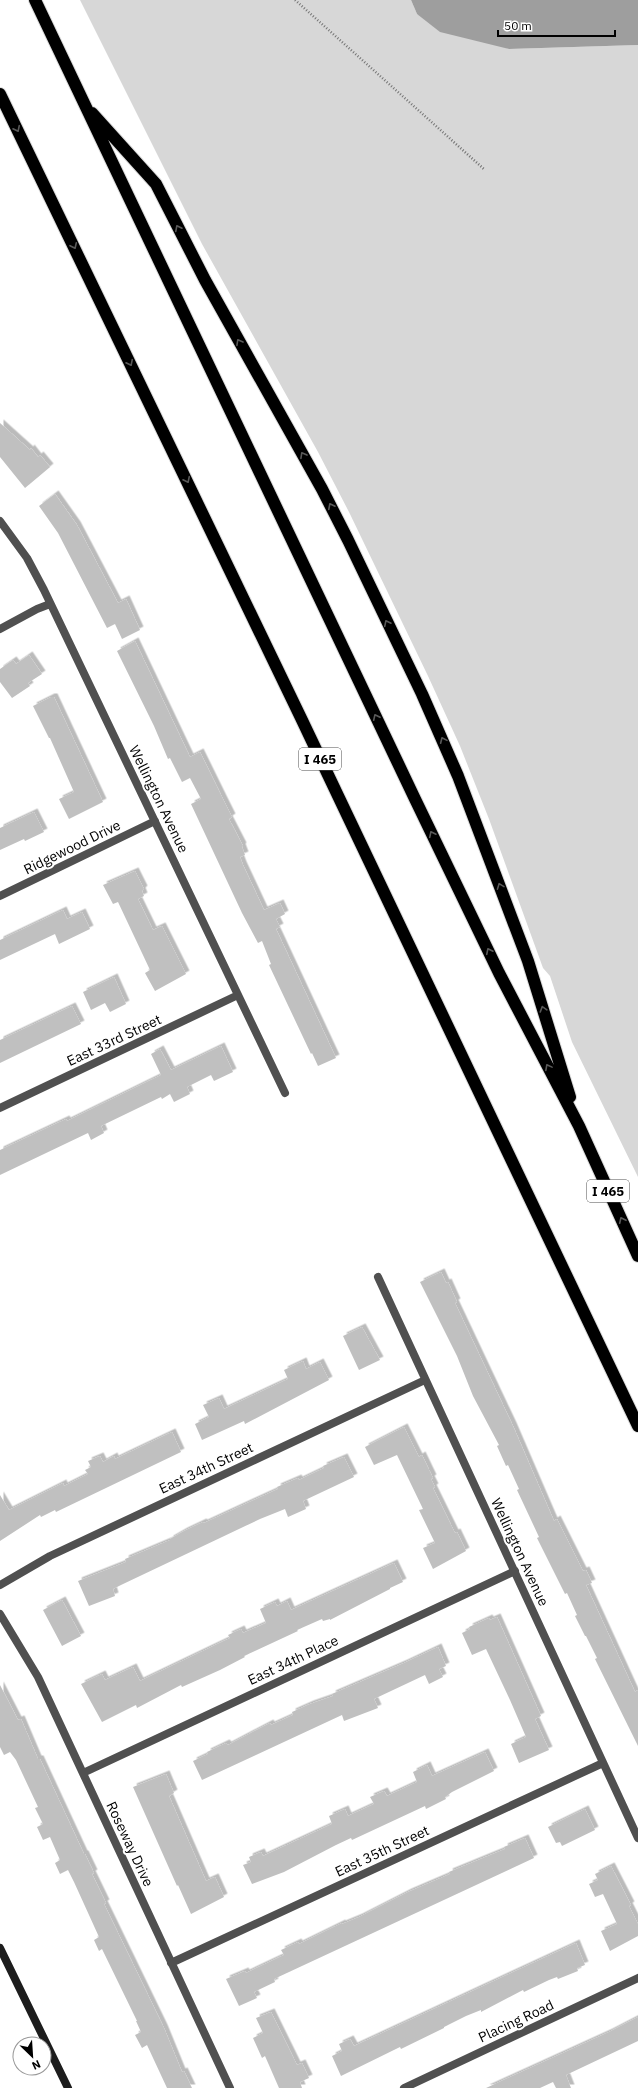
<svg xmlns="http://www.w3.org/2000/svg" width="638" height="2088" viewBox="0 0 638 2088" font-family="'IBM Plex Sans',sans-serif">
  <defs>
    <filter id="shadow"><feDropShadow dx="3.5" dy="-3.5" stdDeviation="0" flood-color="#0004"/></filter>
  </defs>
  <rect width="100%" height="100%" fill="#fff"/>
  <path fill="#d7d7d7" d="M80,0h331l6,14 92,35 129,-4v1132l-66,-135 -22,-66 -7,-8 -54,-149 -29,-73 -32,-70 -79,-164 -31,-60 -116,-208z"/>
  <path fill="#9e9e9e" d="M411,0h227v45l-129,4 -69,-17 -23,-18z"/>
  <path fill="#c0c0c0" filter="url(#shadow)" d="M0,423l30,27 1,-2 7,9 2,-2 10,12 -25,21 -25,-31z
    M55,494l22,31 41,78 8,-4 14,31 -18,9 -7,-15 -8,4 -49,-95 -19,-27z
    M135,641l55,116 10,-5 23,47 9,18 -3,2 14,27 -1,1 3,8 -5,2 3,8 21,45 16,-7 5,11 -9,5 4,8 -4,2 60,129 -18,8 -6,-13 -1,1 -42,-89 2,-1 -9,-23 -4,2 -16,-30 -51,-109 10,-5 -11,-21 -8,4 -12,-24 -2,1 -14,-33 -37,-75z
    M29,655l13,19 -14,9 2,3 -18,12 -12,-16v-13l13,-9 3,4z
    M51,697h3l49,105 -34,17 -10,-20 15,-7 -24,-54h-1l-16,-32z
    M34,812l10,20 -19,9 -1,-2 -24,11v-22z
    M135,871l9,18 -2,2 2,5 -6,3 15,31 9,-4 24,48 -31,17 -10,-18 5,-3 -32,-68 -5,2 -10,-19z
    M63,910l4,9 15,-7 8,17 -31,15 -4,-10 -55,26v-20z
    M114,977l12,27 -16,8 -5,-9 -14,7 -8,-18z
    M72,1006l9,18 -81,39v-23z
    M221,1046l12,26 -19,9 -3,-6 -24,12 3,7 -16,8 -4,-8 -8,5 -1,-2 -60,29 3,7 -13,7 -3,-7 -88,42v-25l66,-31 1,2 94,-46 -10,-21 9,-5 11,21z
    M441,1272l5,11 2,-1 9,20 -2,1 58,123 41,95 3,-2 26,52 3,-1 6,13 -6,2 49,107 3,-2v56l-43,-87 2,-1 -11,-22h-1l-10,-20 2,-1 -10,-22 -2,1 -28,-56 2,-1 -22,-47 2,-1 -11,-24 -2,1 -9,-20 2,-1 -26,-49 -16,-40 -37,-74z
    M362,1327l18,33 -21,10 -16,-34z
    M303,1361l3,8 14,-7 9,18 -84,44 -1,-3 -42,19 -7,-16 14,-7 -6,-12 16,-7 5,11 64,-30 -4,-9z
    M404,1427l15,30 3,-2 11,23 -2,1 4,8 -2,1 22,45 2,-1 9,19 -33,18 -10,-21 12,-5 -16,-33 4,-1 -26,-54 -23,10 -9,-18z
    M172,1432l9,20 -125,60 -1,-2 -14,7 -1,-2 -40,26v-46l9,15 54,-27 1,3 24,-12 -3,-4 6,-3 -3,-6 12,-5 3,6 11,-6 1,3z
    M344,1457l10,20 -51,24 3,8 -18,8 -3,-8 -25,10 -139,66 -8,4 2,7 -26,10 -11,-25 48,-19 -1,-3 45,-19v-1l14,-8 19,-9 1,1 74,-34 -1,-2 21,-9 1,2 25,-12 -1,-2z
    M394,1563l9,19 -13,6v1l-60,31v-1l-7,2 -1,-2 -25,11 1,1 -54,25 1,1 -25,13 -38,17 -1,-2 -44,23 -1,-3 -34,17 -21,-38 21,-10 3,6 28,-13 7,14 90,-43 -2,-3 13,-6 2,4 23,-10 -6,-14 15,-7 2,4 10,-5 4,9z
    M62,1600l19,36 -19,10 -19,-36z
    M497,1617l44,99 -6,3 14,31 -30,13 -8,-19 15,-7 -16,-37 -24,-51 -14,6 -10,-22 8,-4 -1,-2 20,-9 1,2z
    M438,1647l8,19 -7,3 4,8 -14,7 -4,-9 -51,24 4,9 -34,13 -2,-6 -140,65 -9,-19 15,-7 -1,-2 19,-9 2,2 42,-22 1,2 22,-10 -1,-3 18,-8 23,-8 -1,-2 72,-31z
    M0,1685l18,35 3,-1 17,40h2l44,95h1l9,19 -2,1 14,29 -2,1 60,124 18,44 2,-1 8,17h-25l-20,-43 -5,3 -7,-13 6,-3 -5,-11h1l-35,-72 -3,2 -5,-11 5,-3 -25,-55 -6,-12 -8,4 -5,-11 5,-3 -10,-23 -7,3 -6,-13 6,-3 -8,-16 3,-1 -22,-47 -6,-8 -6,3 -4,-8z
    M485,1752l9,19 -42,21 -7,5 1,2 -20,10 -1,-3 -73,34 -1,-2 -15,7 -52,27 -32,12 -9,-19 8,-3 -2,-5 12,-5 2,4 69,-32 -3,-8 16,-7 3,7 26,-12 -4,-7 14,-6 3,5 30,-14 -4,-10 14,-7 5,11z
    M166,1774l8,19 -5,3 37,85 9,-4 9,20 -33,17 -13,-29 -1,1 -44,-99z
    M585,1809l10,21 -33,16 -2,-4 -4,1 -8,-16z
    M525,1838l9,20 -260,121 1,3 -21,10 3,6 -18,8 -13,-27 19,-8 1,2 38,-18 -3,-5 17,-8 1,2 43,-21v1l17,-7 49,-25 42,-18 -1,-2 56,-23 -1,-2z
    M611,1866l20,39 -2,1 9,18v12l-28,15 -9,-20 16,-7 -14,-30 -8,3 -6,-13 9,-4 -3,-6z
    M576,1943l9,22 -8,3 1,3 -20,8 -1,-2 -8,3 -25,12 -1,-2 -42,22v-2l-15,6 -22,11v1l-43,21 -1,-2 -59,29 -9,-20 10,-5 -3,-7 11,-5 4,7z
    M271,2012l26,53 5,-2 7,15 -9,4 2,6h-23l-14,-32 -3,2 -9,-20 10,-5 -7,-15z
    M638,2017v24l-72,34 5,13h-15l-3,-6 -13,6h-54l123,-56z"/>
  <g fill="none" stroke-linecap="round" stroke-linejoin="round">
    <defs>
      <path id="motorway" d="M35,0l380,799 84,174 80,153 59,130
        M0,94l301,624 337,708
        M92,113l64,71 49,96 117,209 26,51 74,154 36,82 70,185 42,136"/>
    </defs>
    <use href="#motorway" stroke="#dbdbdb" stroke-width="14"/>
    <path stroke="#727272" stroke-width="2.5" stroke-dasharray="1 2" stroke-linecap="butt" d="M295,0l190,170"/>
    <path stroke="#505050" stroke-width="8" d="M0,521l27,37 17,32 241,503
      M0,629l37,-20 13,-5
      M0,896l155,-75
      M0,1108l238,-113
      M378,1277l260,561
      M0,1585l50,-29 375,-176
      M0,1614l38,63 192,411
      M83,1773l432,-202
      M171,1963l432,-200
      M404,2088l234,-110"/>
    <path stroke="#1d1d1d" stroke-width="8" d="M0,1948l68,140"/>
    <use href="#motorway" stroke="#000" stroke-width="12"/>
  </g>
  <defs><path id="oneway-chevron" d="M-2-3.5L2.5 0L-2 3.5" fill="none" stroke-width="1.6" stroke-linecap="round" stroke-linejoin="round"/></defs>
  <g stroke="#595959">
    <use href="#oneway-chevron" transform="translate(17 129) rotate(64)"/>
    <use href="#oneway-chevron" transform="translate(178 228) rotate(-117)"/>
    <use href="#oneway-chevron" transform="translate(74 246) rotate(65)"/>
    <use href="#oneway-chevron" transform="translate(239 342) rotate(-119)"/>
    <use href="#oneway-chevron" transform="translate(130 363) rotate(64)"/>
    <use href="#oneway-chevron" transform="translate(303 455) rotate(-119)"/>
    <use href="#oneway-chevron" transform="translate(187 480) rotate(64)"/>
    <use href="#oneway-chevron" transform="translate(331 506) rotate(-117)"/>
    <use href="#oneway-chevron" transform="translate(387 623) rotate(-116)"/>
    <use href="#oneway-chevron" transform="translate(376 717) rotate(-115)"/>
    <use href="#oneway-chevron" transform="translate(443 740) rotate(-114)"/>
    <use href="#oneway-chevron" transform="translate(432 834) rotate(-116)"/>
    <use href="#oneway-chevron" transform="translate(500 886) rotate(-111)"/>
    <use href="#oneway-chevron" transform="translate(489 951) rotate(-116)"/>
    <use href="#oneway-chevron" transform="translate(543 1009) rotate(-107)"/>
    <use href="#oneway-chevron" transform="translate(548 1067) rotate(-118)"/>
    <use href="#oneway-chevron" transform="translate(622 1220) rotate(-115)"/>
  </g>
  <g text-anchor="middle" stroke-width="4" stroke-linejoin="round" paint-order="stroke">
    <g fill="#fff" stroke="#4c4c4c" stroke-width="1">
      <rect x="299" y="748" width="42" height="22" rx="3"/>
      <rect x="587" y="1180" width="42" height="22" rx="3"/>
    </g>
    <g font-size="13" font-weight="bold" fill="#000">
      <text x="320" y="764">I 465</text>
      <text x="608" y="1196">I 465</text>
    </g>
    <g font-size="14" fill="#000" stroke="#fff">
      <text transform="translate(159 799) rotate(64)" y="5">Wellington Avenue</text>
      <text transform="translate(72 847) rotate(-26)" y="5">Ridgewood Drive</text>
      <text transform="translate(114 1040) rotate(-25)" y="5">East 33rd Street</text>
      <text transform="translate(206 1468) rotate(-25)" y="5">East 34th Street</text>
      <text transform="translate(520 1552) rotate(65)" y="5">Wellington Avenue</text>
      <text transform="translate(293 1660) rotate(-25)" y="5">East 34th Place</text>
      <text transform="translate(130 1844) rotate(65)" y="5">Roseway Drive</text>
      <text transform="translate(382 1851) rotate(-25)" y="5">East 35th Street</text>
      <text transform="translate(516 2021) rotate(-25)" y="5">Placing Road</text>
    </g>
  </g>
  <g transform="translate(32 2056) rotate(155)"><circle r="19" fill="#ffffff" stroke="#999999"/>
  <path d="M0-3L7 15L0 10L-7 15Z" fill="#000000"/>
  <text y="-6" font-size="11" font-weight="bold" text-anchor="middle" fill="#000000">N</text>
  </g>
  <path d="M498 30v6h117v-6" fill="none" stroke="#000000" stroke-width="2"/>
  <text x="504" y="30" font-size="12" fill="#000000" stroke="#ffffff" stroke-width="3" paint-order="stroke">50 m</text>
</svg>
